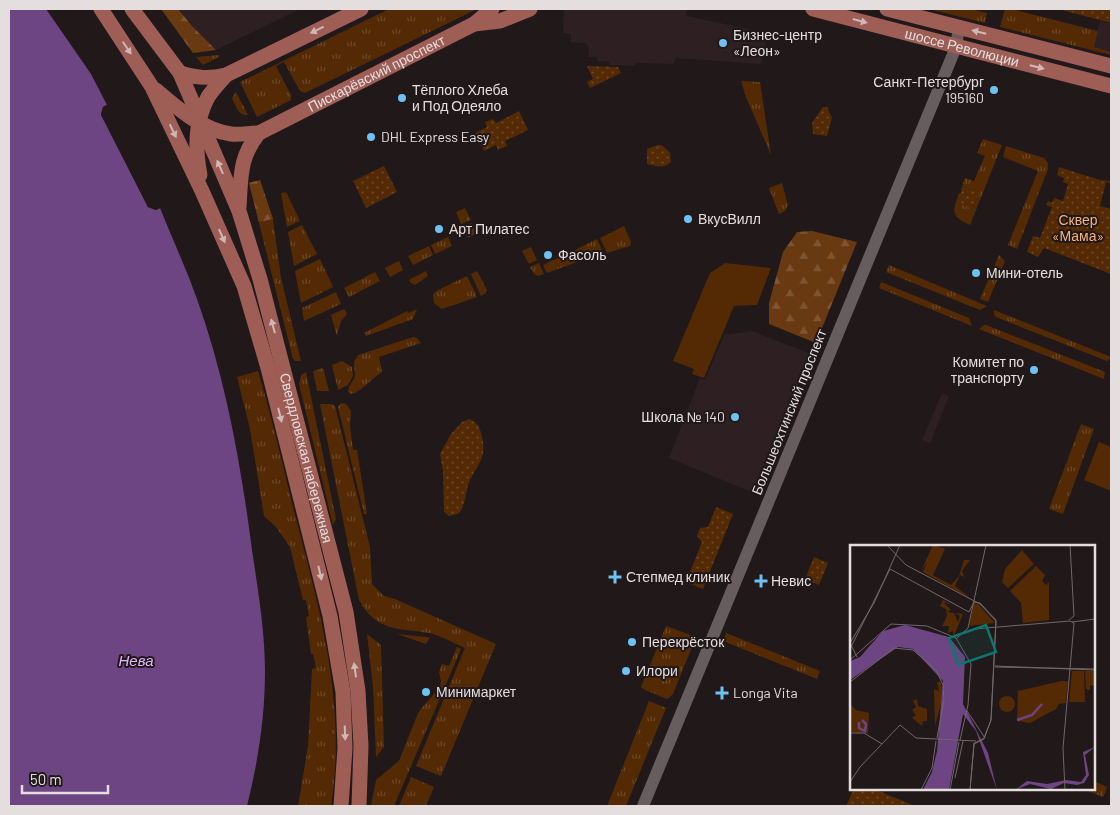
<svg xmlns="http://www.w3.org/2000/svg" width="1120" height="815" viewBox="0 0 1120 815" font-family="Barlow,sans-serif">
  <defs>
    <pattern id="grass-tufts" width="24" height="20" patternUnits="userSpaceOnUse" patternTransform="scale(1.25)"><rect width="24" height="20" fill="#532a04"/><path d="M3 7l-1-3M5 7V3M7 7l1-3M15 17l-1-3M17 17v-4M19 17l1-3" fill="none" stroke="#6c4828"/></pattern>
    <pattern id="forest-firs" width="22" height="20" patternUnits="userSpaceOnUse" patternTransform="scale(1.25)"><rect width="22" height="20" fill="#693911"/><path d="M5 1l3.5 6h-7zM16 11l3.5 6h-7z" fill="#7e5533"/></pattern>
    <pattern id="park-dots" width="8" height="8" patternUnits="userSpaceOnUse" patternTransform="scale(1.25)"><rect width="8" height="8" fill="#532a04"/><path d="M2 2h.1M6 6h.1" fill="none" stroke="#6c4828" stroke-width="1.8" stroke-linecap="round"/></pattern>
  </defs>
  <rect width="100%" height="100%" fill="#21181a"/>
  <path fill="#2e1f22" d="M178,9h122l-84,41 -23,-23z
    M564,9h122v7l82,17 -7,31 -85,-6 -3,6 -38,-1v3l-26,-1v-3l-12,-1v-4h-9l1,-10 -4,-4 -14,-1v-8l-8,-1z
    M1100,21l11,3v29l-19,-4z
    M752,331l59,23 -57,139 -85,-35 31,-80 5,2 19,-45z
    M942,393l7,3 -19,47 -8,-3z"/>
  <path fill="url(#grass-tufts)" d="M389,9h88l-172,84 -5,-2 -16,-29 -8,4 15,29v5l-34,17 -17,-35z
    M929,9h41l17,4 -2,10z
    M1005,9h6l87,22 -4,16 17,5v3l-111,-28z
    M219,55v2l-16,8 -7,-8z
    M741,81l19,1 11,73 -25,-58z
    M236,92l12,23c-10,1 -12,-9 -16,-17z
    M983,139l19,6 -32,80c-19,-8 -18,-13 -11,-32l2,1 -4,9 15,6 7,-15 -15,-7 -2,3h-1l4,-12 9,3 11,-25 -8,-3z
    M1006,146l38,12 4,5v6l-31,80 -9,-4 30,-74 -35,-14z
    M260,180l13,39 8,59 20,83h-6l-2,-2 -44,-176z
    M782,183l6,22 -3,6 -6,3 -10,-26z
    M286,192l14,29 -13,6 -6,-34z
    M465,208l6,12 -10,4 -5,-12z
    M472,223l5,10 -9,5 -5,-11z
    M302,225l15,29 -23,12 -6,-34z
    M624,226l7,16 -1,4 -23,7 -7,-15z
    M448,237l4,9 -17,8 -4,-9z
    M597,239l7,15 -23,7 -6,-11z
    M429,246l4,9 -20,10 -5,-9z
    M531,247l6,13 -8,4 -7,-13z
    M572,251l5,11 -30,11 -4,-8z
    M999,255l6,6 -17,41 -8,-3z
    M320,259l13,28 -32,16 -6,-32z
    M399,261l4,9 -13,7 -5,-9z
    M539,263l5,11 -6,2 -4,-2 -4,-7z
    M889,265l98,41 -7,4 -94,-38z
    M426,271l2,5 -13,9 -4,-2 -2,-3z
    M477,271l10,19 -1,3 -5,3 -10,-22z
    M375,272l5,9 -31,16 -5,-9z
    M467,276l10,21 -35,12 -8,-6 -1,-8 3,-4z
    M881,282l88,36 3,8 -93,-38z
    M336,292l5,12 -37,17 -2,-13z
    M344,309l3,5 -6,7 -4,15 -6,-21z
    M417,309l-4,10 -47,17 -2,-3 43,-22 2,2z
    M994,310l117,47v1l-4,3 -111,-44 -2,-2z
    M984,325h2l119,47 -1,7 -125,-50z
    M413,337l4,1 4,5 -42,14 3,15c-10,6 -22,21 -31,22l-3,-2 1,-5 6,-10 -1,-15 4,-7z
    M342,361l10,6 1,9 -5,9 -10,5 -6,-25z
    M323,368l6,23h-12l-4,-20z
    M258,371c14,47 25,96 37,144 25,96 52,190 36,291h-33l10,-60 4,-77 4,-1 -3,-14h-2l-5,-37 3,-1 -3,-16h-3l-13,-53 -14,-20 -12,-11 -14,-87 -13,-52z
    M306,372l30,147 -3,6 -34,-141 2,-9z
    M341,403l5,1 5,7 -1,15 3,24h4l10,64h-3l-26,-107z
    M320,404h11l4,2 35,141 2,37 12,12 11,3 101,45 -55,132 -25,-10 49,-118c-11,-5 -24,-12 -36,-15 -31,-5 -52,-1 -70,-33z
    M1081,424l13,5 -31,85 -14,-5z
    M666,626l30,11 -23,57 -4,4 -2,1 -22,-9 -4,-3z
    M726,633l94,38 -3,8 -94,-38z
    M367,634l14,11 3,102 -8,10 -3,-70z
    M397,634l30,3h3l-4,7z
    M457,647l4,2 -67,157h-23l5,-26 23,-19 17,-43 4,-8 20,-23 1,-6 -2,-9 3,-8 7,2z
    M649,701l17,7 -40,98h-19z
    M411,777l23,10 -8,19h-27z
    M1094,781l13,6 -4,10 -20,-8h11z"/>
  <path fill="url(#forest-firs)" d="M161,9h17l15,18 23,23 -23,3z
    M260,180l13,39 -14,3 -10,-39z
    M812,231l45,11 -41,101 -47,-19v-21l14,-51 14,-20z"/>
  <path fill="url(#park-dots)" d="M1058,9h53v14z
    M587,66l31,1 3,6 -31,15 -3,-6 6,-3z
    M823,107h4l5,11 -5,18 -14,-2 -1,-11z
    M519,111l9,19 -23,11 2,5 -9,4 -2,-5 -12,6 -9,-18 12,-6 -2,-5 8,-3 3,4z
    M658,145h4l8,8 1,9c-7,7 -16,4 -24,2v-15z
    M384,166l13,26 -31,16 -13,-27z
    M1059,167l41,13 11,1v2l-5,-1 -6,24 11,3v65l-67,-26 -6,9 -11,-5 6,-16 7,2 12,-31 -6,-2 2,-4 4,2 2,-5 9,3 5,-17 -5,-2 1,-4 -7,-3z
    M963,187l16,6 -7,16 -15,-6z
    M469,419c8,3 10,7 12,14 8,26 -5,31 -13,52 -2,8 -3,20 -8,27 -3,3 -7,3 -11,4l-5,-4 -1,-41 -3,-17 11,-20 11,-12z
    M716,507l17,7 -30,75 -17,-7 16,-40 -5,-6 3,-8 8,-1z
    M814,557l14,6 -9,22 -14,-6z
    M854,789h20l41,17h-69z"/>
  <path fill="#532a04" d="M725,263l46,5 -14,37 -23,1 -30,72 -12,-4 2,-5 -21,-8 37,-88z
    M1099,442l12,5v44l-27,-11z"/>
  <path fill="#6d4582" d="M9,9h37l45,65 16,31 -4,2 -2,8 47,92 8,3 4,-2c12,30 26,60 37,91 29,81 44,166 55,251 6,40 13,81 13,121 0,46 -7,91 -18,135h-238z"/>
  <path fill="#21181a" d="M107,105l2,2 -4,2 -1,5 46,91 6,2 2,-2 2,3 -4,2 -8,-3 -47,-93 2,-7z"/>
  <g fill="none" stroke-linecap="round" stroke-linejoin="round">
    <path stroke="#675c5e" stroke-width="12" d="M643,806l313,-759 3,-20"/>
    <g stroke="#9e5e56" stroke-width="15">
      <path d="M101,9l51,78 50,104 42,95 24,82 62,248 13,76 2,56 -4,58"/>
      <path id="s1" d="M132,9l48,64 59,138 21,68 86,333 12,79 3,55 -2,60"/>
      <path id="s2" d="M813,9l298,77"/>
      <path d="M887,9l224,57"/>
      <path d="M474,24l26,-3 30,-12"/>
      <path d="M180,73c16,5 29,6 46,2l135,-66"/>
      <path d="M156,90c21,18 46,40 75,44 8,1 19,-1 28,-1"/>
      <path d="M200,175c-5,-25 -5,-55 8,-78 5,-8 12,-15 18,-22"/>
      <path id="s3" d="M239,207c2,-29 0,-50 20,-74l215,-109 18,-15"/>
    </g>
  </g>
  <defs><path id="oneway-solid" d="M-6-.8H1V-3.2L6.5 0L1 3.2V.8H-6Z" transform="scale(1.25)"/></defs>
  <g fill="#cfb8b6">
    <use href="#oneway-solid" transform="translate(860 21) rotate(15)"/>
    <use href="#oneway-solid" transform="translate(317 30) rotate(154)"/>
    <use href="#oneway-solid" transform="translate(979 32) rotate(-166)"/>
    <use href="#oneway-solid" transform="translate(127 48) rotate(56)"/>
    <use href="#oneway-solid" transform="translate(1037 67) rotate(14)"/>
    <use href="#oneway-solid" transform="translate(173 131) rotate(64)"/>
    <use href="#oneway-solid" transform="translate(220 167) rotate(-114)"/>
    <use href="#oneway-solid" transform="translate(222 236) rotate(66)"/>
    <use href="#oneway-solid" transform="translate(273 326) rotate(-105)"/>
    <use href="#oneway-solid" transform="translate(280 415) rotate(76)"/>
    <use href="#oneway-solid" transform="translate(320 573) rotate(77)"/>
    <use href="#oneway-solid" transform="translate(355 670) rotate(-98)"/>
    <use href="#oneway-solid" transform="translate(345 733) rotate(88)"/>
  </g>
  <g fill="#6dc2f3" stroke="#21181a" stroke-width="2">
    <circle cx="723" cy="43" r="5"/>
    <circle cx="994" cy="90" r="5"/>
    <circle cx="402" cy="98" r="5"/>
    <circle cx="371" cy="137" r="5"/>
    <circle cx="688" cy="219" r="5"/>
    <circle cx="439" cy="229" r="5"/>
    <circle cx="548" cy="255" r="5"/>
    <circle cx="976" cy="273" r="5"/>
    <circle cx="1034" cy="370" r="5"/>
    <circle cx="735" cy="417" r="5"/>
    <path d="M612.5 569.5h5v5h5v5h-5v5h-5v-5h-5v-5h5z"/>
    <path d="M758.5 573.5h5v5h5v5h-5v5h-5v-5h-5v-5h5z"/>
    <circle cx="632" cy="642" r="5"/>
    <circle cx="626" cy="671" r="5"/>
    <circle cx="426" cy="692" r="5"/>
    <path d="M719.5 685.5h5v5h5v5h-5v5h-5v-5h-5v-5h5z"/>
  </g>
  <g text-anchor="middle" stroke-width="4" stroke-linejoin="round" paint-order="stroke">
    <g font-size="14" fill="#e4dedf" stroke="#21181a" text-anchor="start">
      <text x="733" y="40">Бизнес-центр<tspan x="733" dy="16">«Леон»</tspan></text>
      <text x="984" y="87" text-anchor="end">Санкт-Петербург<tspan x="984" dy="16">195160</tspan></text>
      <text x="412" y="95">Тёплого Хлеба<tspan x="412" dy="16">и Под Одеяло</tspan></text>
      <text x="381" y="142">DHL Express Easy</text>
      <text x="698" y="224">ВкусВилл</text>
      <text x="449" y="234">Арт Пилатес</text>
      <text x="558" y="260">Фасоль</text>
      <text x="986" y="278">Мини-отель</text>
      <text x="1024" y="367" text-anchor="end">Комитет по<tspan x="1024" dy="16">транспорту</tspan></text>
      <text x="725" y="422" text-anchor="end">Школа № 140</text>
      <text x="626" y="582">Степмед клиник</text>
      <text x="771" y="586">Невис</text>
      <text x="642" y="647">Перекрёсток</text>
      <text x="636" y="676">Илори</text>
      <text x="436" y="697">Минимаркет</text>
      <text x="733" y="698">Longa Vita</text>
    </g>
    <g font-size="14" fill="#e4dedf" stroke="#21181a">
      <text dy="5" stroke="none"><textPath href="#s2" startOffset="154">шоссе Революции</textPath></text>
      <text dy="5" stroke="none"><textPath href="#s3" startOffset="210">Пискарёвский проспект</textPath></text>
      <text transform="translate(789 412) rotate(-68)" y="5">Большеохтинский проспект</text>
      <text dy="5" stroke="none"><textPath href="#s1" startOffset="486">Свердловская набережная</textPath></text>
    </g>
    <g font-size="14" fill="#fab17d" stroke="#21181a">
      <text x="1078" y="225">Сквер<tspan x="1078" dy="16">«Мама»</tspan></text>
    </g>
    <g font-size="15" font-style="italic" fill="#e3b6fe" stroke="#21181a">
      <text x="136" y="666">Нева</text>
    </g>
  </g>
  <g transform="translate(850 545)">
    <rect width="245" height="245" fill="#21181a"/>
    <path d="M93,55l9,5 -9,-3 8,8 -4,2 7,1 4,9 2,-6 -5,-3 8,1 -9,22 -1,-5 -5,2 1,-7h-7l5,-10 -1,-7 -6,-3z" fill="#532a04"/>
    <path d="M222,126h12l1,31h-16zM235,126h10v14l-5,1v4l-4,-1zM211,136h7l-2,22 -7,1 -3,5 -26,14 -13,-2 1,-30z" fill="#532a04"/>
    <path d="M83,0l12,4 -12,26 18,10 8,-9 5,-16h6l-8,11 2,6 -4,-2 -5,11 16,13 -48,-27 4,-10 -6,9zM172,5l12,14 -26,24 -6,-6 3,-13zM186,21l9,9 -3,6 4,4 3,-3v38l-26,3 -2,-20 -11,-12zM124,58l4,1 17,19 -26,3zM87,137h4l2,15 -8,29 -1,-33v-4l5,2zM67,154l1,7 9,3v12h-4l-1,5 -10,-8 4,-3 -4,-5 4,-3 -3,-6zM0,159l6,6 13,3 -1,20 -18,-1z" fill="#532a04"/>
    <path d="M149 159a8 8 0 1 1 16 0a8 8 0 1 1-16 0Z" fill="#532a04"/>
    <path d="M55,80l44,12 16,20 -2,47 25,49 9,37 -21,-59 -13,-17 -14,76h-26l9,-18 5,-21 6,-70 -30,-32 -15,-2 -48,33v-19l10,-4 23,-26zM245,202l-10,8 4,20 -5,8 -7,2 -13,-2 -13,6 -21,-5 -15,6 12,-9 20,3 19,-4 15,2 5,-7 -3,-23z" fill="#6d4582"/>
    <path fill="none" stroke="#6d4582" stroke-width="2.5" d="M0,125l35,-28 18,-7 28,9 18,17 6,10 1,20 -13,75 -9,24M167,175l15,-5 10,-11M9,177v6l6,3 1,-7 -4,-4"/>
    <path fill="none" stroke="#6f6769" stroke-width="1" d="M37,0l19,20 74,39 16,17 -5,99 -7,18 -11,6M219,75l5,-4 -4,-71M222,77l23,-3M115,88l9,-4 96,-8 4,2 -11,125 2,42M106,94l12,-11 18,-83M0,104l40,-80 79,43 5,-10 6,1 16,17 -5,100 -7,19 -10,5 -4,46M7,112l-7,-14 24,-40 26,-58M0,115l41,-36 36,2 29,12 15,26 -3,41 -8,35M145,121l100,4M145,122l100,2M0,137l44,-34 19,2 23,20 7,15 1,15 -7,38M117,166l18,27M0,188h14l18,11M105,233l8,-37M0,237l10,-15 40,-42 16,13 60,3M71,245l11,-22 4,-27M100,245l9,-48M120,245l4,-46"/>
    <path fill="#0f766e" fill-opacity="0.15" stroke="#0f766e" stroke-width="2.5" d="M136,80l10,27 -38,13 -9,-27z"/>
    <rect width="245" height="245" fill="none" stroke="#e4dedf" stroke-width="2.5"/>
  </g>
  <rect width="1120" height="815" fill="none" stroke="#e4dedf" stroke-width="20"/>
  <path d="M22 785v8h86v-8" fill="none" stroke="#e4dedf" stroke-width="2.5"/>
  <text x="30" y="785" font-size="15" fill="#e4dedf" stroke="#21181a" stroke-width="4" paint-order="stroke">50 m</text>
</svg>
